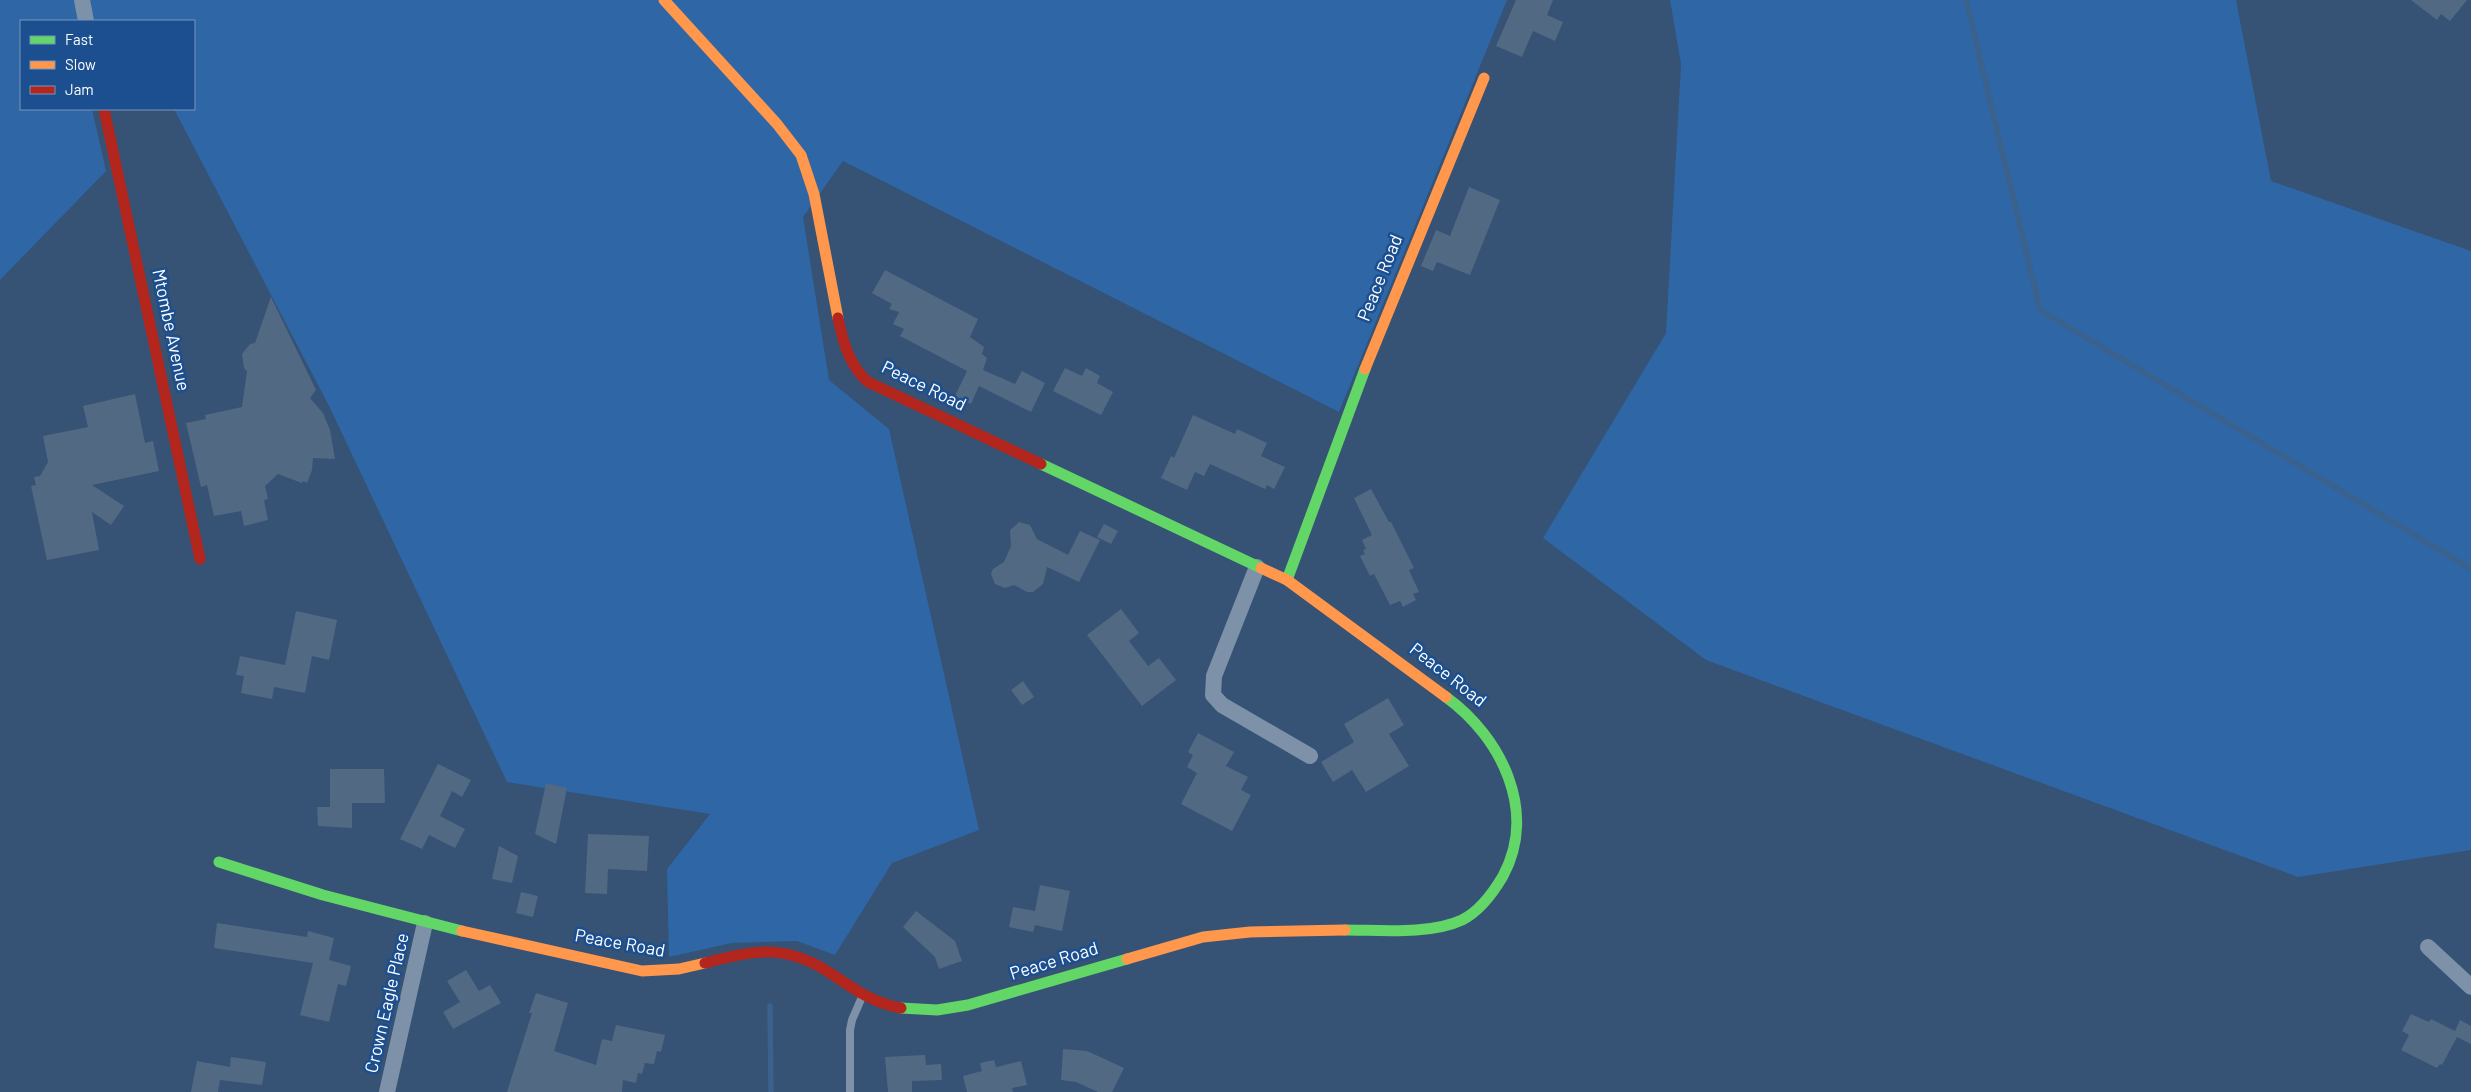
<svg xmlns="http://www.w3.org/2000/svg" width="2471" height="1092" viewBox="0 0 2471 1092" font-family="Barlow,sans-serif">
  <rect width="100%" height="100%" fill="#365274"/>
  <path fill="#2f66a5" d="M0,0h1507l-168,412 -496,-251 -40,56 26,163 60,49 90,401 -87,33 -57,92 -38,-14 -65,2 -63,14 -2,-88 43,-55 -203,-32 -178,-376 -155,-297h20v-88h-173v88h71l14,62 -106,109z
    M1670,0h566l35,181 200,70v599l-173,27 -592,-217 -163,-122 123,-205 15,-269z"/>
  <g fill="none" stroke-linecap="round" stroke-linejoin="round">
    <path stroke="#3b618d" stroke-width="5.5" d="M1966,0l74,310 431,259
      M770,1006l1,86"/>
  </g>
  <path fill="#526984" d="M1516,0h37l-6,15 16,7 -8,19 -22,-10 -11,26 -26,-11z
    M2411,0h56l-17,21 -9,-7 -4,6z
    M1469,187l31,13 -30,75 -33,-13 -4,9 -12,-5 15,-36 14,6z
    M885,270l93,49 -8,18 14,10 -2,7 5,4 -4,12 32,14 7,-13 23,12 -14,29 -52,-26 -8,18 -16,-8 12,-25 -67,-35 4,-7 -11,-5 6,-12 -10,-3 3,-5 -20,-11z
    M271,297l45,93 -6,8 13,15 7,17 5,29 -22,-1 -1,12 -5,13 -4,-2 -1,2 -24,-9 -13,12 3,13 -4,1 4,20 -24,6 -3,-15 -27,5 -7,-31 -6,2 -15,-64 20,-4 -1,-4 37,-8 5,-36 -3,-3 -2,-14 8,-10 5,-1z
    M1065,368l17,8 4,-8 14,8 -3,7 16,9 -12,23 -48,-24z
    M135,394l10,49 8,-2 6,30 -67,14 32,21 -13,19 -19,-13 7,38 -52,10 -16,-74 5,-1 -2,-8 6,-1 8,-14 -5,-26 45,-9 -5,-21z
    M1193,415l42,19 2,-5 30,14 -6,13 24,11 -11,22 -7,-4 -2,4 -55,-25 -6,12 -9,-4 -8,18 -26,-12 10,-22 3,2z
    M1371,489l18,33h2l23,46 -5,2 10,22 -6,2 3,6 -13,7 -3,-6 -10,4 -16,-31 -4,2 -10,-20 5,-2 -2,-4 3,-1 -4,-9 10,-5 -18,-37z
    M1019,522l11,3 7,14 31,16 12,-24 20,9 -21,42 -32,-15 -4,17 -10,8h-6l-13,-7 -9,3 -10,-4 -4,-10 2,-5 11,-7 7,-16 -1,-16z
    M1104,524l14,7 -7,13 -14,-7z
    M1121,609l18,24 -10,8 19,25 11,-8 17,22 -34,26 -55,-71z
    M296,611l41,9 -8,40 -17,-4 -7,37 -31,-6 -2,12 -31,-6 3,-17 -8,-1 4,-19 45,9z
    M1023,681l11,16 -12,8 -11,-15z
    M1388,698l16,27 -15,9 20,32 -43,26 -14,-22 -19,12 -12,-20 33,-20 -10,-18z
    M1198,733l36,19 -8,14 22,11 -7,13 10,5 -19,36 -51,-27 16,-31 -10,-6 6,-12 -5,-3z
    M438,764l33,16 -9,17 -10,-6 -12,25 25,13 -10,19 -26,-13 -7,14 -22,-10z
    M330,769h54l1,34h-33v25l-34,-2 -1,-19h13z
    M546,783l21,5 -11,56 -21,-10z
    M588,834l61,2 -2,35 -39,-2 -1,25 -22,-1z
    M499,846l19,10 -6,27 -20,-4z
    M1040,885l30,6 -8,40 -27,-6 -2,7 -24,-5 4,-20 22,4z
    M521,892l17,4 -5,21 -17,-4z
    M916,911l39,30 7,20 -23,8 -4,-12 -32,-30z
    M217,923l90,14 1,-6 26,7 -5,22 22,6 -5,20 -8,-2 -9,38 -29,-7 13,-52 -99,-15z
    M466,970l13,21 11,-6 11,18 -48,26 -10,-17 17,-10 -13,-21z
    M536,993l32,10 -14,48 42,14 6,-26 10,2 4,-16 49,10 -4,17 -4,-1 -3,13 -9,-1 -3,11 -4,-1 -2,10 -13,-3 -1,12h-115l25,-79h-3z
    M2411,1014l18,8 2,-3 24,12 5,-11 11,6v18l-14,-7 -15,28 -2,-1 -3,4 -36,-18 8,-15 -7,-4z
    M1063,1049l24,2 37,17 -12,24h-14l-22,-10 -15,-2z
    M925,1055l1,10 15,-1 1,16 -30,1v11h-24l-3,-35z
    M231,1057l35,5 -4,23 -42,-5 -2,12h-27l6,-31 33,6z
    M994,1060l2,7 25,-6 6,24 -15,3 1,4h-46l-4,-16 19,-5 -2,-8z"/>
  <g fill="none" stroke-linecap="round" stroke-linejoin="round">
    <path stroke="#7d92a8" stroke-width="8" d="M850,1092v-62l2,-10 10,-23"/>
    <path stroke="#7d92a8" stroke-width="16" d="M82,0l4,21
      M1257,567l-43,109 -1,19 9,10 88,51
      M2428,947l43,40
      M387,1092l38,-169"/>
    <path stroke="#63d668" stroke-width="11" d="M1041,464l220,104
      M1287,580l78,-211
      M219,862l104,33 139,36
      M1345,930c34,0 85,5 117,-10 18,-9 31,-27 41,-44 35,-65 -2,-139 -57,-179
      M901,1008l36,2 31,-5 159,-46"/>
    <path stroke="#ff974d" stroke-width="11" d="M664,0l113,124 24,31 13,39 24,124
      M1365,369l119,-291
      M1261,568l26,12 159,117
      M462,931l180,40 37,-2 26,-6
      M1127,959l76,-22 47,-5 95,-2"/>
    <path stroke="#b3261e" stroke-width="11" d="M104,109l96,450
      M838,318c5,24 11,47 30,64l173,82
      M705,963c50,-13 82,-20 128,12 22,15 41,28 68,33"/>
  </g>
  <g text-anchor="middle" stroke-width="5" stroke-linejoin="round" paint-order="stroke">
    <g font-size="18" fill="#fff" stroke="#1b4f8f">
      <text transform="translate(1380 278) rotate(-68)" y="6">Peace Road</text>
      <text transform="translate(171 330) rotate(78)" y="6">Mtombe Avenue</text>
      <text transform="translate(924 386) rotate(26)" y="6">Peace Road</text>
      <text transform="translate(1448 675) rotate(38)" y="6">Peace Road</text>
      <text transform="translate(620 943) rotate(10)" y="6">Peace Road</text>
      <text transform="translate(1054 961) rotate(-17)" y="6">Peace Road</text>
      <text transform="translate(387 1003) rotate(-77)" y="6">Crown Eagle Place</text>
    </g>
  </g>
  <rect x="20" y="20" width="175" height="90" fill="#1b4f8f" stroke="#7695bc"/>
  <rect x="30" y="36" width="25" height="8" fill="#63d668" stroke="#7695bc"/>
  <text x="65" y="45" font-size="15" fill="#ffffff">Fast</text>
  <rect x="30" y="61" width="25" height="8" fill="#ff974d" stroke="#7695bc"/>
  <text x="65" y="70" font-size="15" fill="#ffffff">Slow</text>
  <rect x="30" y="86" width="25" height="8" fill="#b3261e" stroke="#7695bc"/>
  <text x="65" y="95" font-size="15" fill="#ffffff">Jam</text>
</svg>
